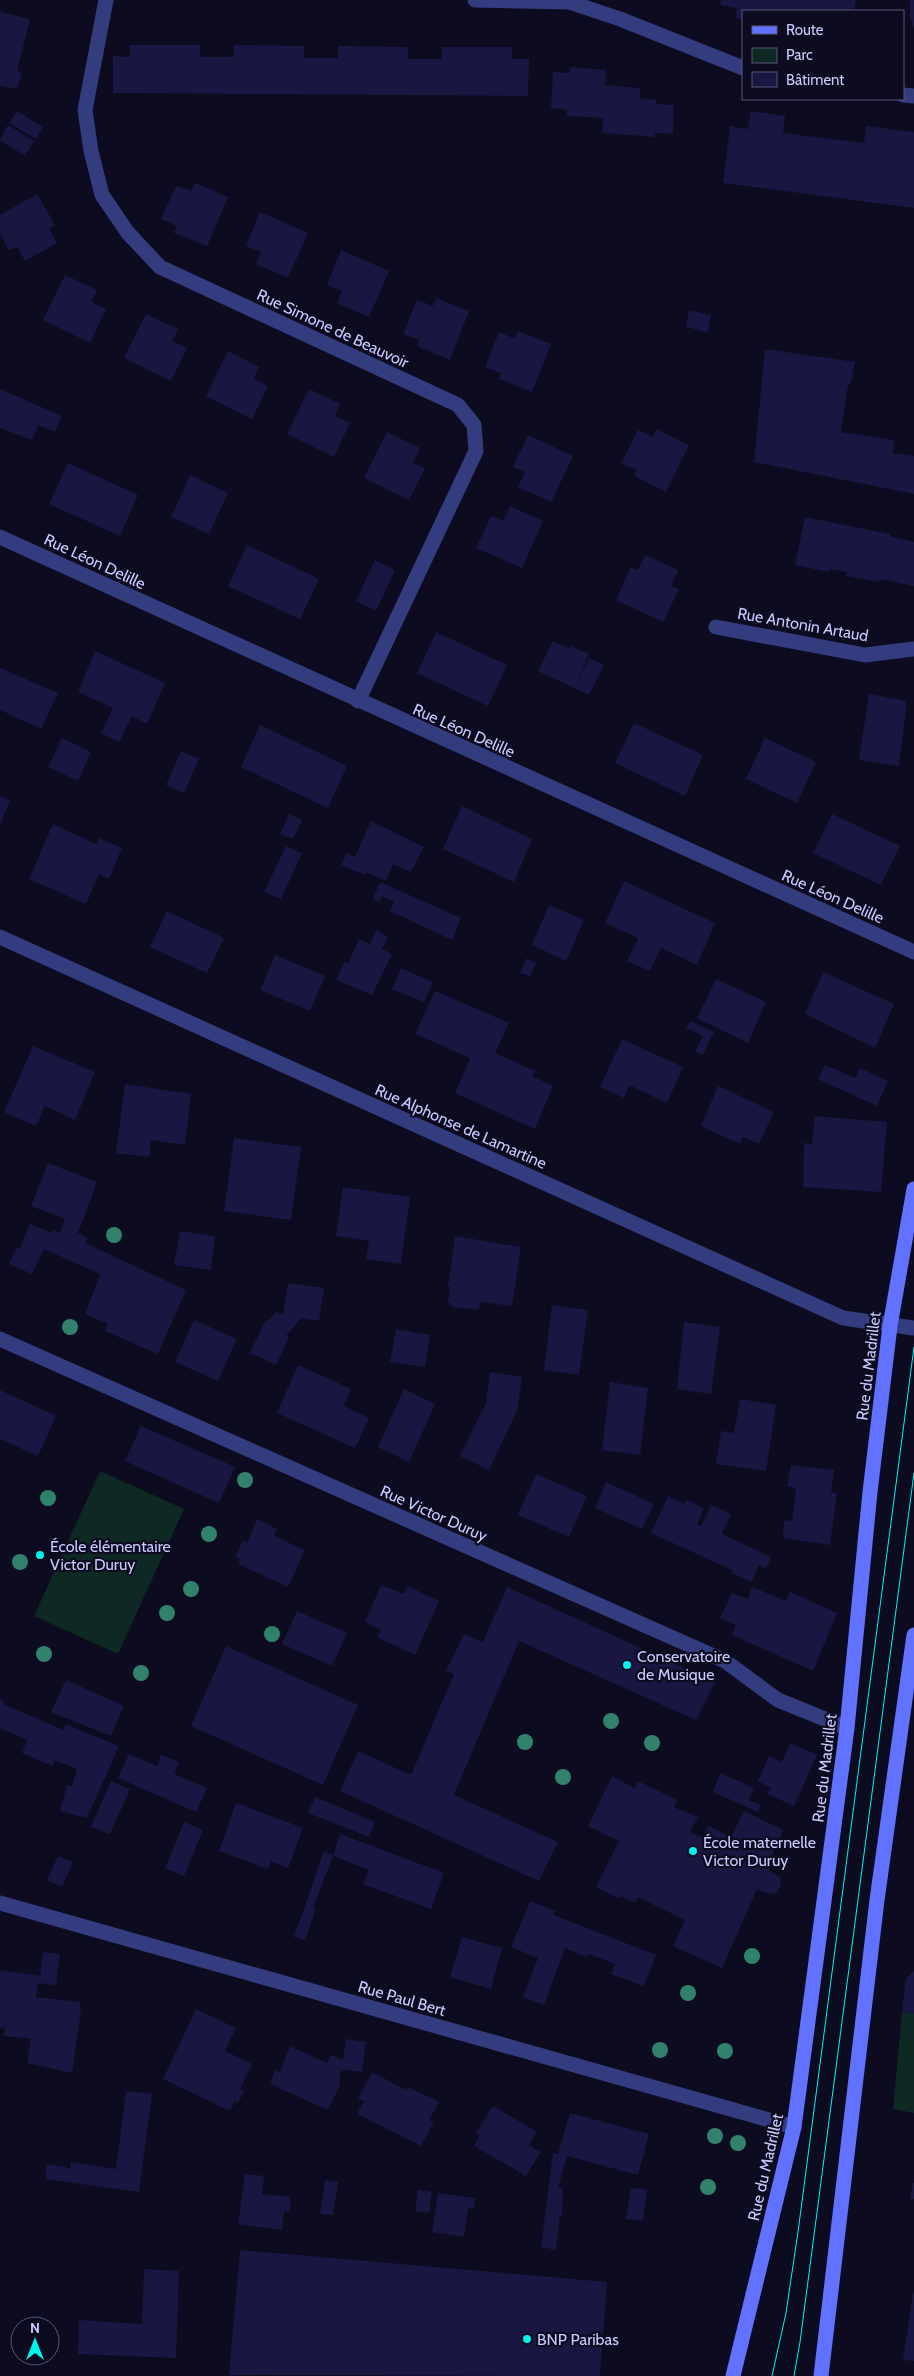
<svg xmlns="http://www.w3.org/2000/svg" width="914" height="2376" viewBox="0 0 914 2376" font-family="Cabin,sans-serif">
  <rect width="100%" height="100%" fill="#0c0b1f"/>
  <path fill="#0e2924" d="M100,1471l84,38 -66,145 -84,-38z
    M902,2012l12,2v99l-21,-4z"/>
  <path fill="#191741" d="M721,0h135l-2,11h-111v8l-7,-1 1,-10 -17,-3z
    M910,0h4v28l-4,-11z
    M0,12l30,7 -13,52 5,2 -5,16 -17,-3z
    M130,45h70v12h34v-12l70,1v12h34v-12l70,1v12h34v-12h70v12h17l-1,37 -415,-3v-37l17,1z
    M570,67l36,3 -1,15 35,3v10l17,2 -1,4 18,1 -1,29 -18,-1v4l-53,-4 1,-15 -36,-2v-6l-16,-2 2,-36 17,1z
    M17,111l26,16 -7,12 -27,-16z
    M751,111l34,5 -2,17 81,10 2,-17 48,6v76l-191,-25 7,-57 18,3z
    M8,125l26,16 -9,15 -25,-16z
    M195,183l33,14 -21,49 -33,-13 3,-7 -16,-7 15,-33 15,5z
    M37,194l18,31 -6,3 8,15 -32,18 -8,-14 -8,3 -9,-16v-19z
    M260,212l48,21 -20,45 -32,-14 5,-12 -15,-6z
    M341,250l48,21 -20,46 -32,-14 5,-12 -15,-6z
    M65,275l32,15 -6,12 15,7 -16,34 -47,-23z
    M436,298l33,13 -19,49 -33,-14 2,-6 -16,-6 14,-34 16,6z
    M689,310l22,5 -3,17 -22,-5z
    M146,314l32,15 -6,12 15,7 -16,33 -47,-23z
    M518,331l33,13 -19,48 -33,-13 2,-6 -16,-6 14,-35 16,7z
    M765,349l90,13 -4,20 -3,3 -7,47 53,8 -1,13 21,3v38l-160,-32z
    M228,351l31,16 -5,12 14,7 -16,33 -46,-23z
    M0,389l62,27 -7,16 -17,-7 -6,15 -32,-12z
    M309,389l31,15 -5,12 15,7 -16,34 -47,-23z
    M656,429l33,16 -23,47 -32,-16 3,-6 -16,-7 17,-33 15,7z
    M387,432l33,16 -7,15 12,5 -16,32 -45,-22z
    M528,435l45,21 -22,46 -33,-15 7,-15 -12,-5z
    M68,463l70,32 -18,41 -71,-32z
    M190,475l38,18 -19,41 -38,-17z
    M510,506l33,15 -21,47 -46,-20 15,-32 12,5z
    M805,517l85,17v2l24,6v44l-33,-7 -1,3 -34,-6 1,-4 -17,-3 -1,3 -34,-7z
    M247,545l72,34 -19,40 -72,-33z
    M645,555l33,15 -7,16 8,3 -16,33 -47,-22 15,-33 7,3z
    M375,560l20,10 -19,41 -20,-10z
    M436,632l71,33 -19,41 -71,-33z
    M553,641l17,8 1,-3 18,8 -13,30 13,-26 15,7 -15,30 -51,-24z
    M95,651l70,32 -18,41 -15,-8 -13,26 -18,-9 12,-25 -35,-16z
    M0,668l58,25 -17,36 -41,-19z
    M869,694l38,7 -8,65 -40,-6z
    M634,723l69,32 -18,41 -70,-33z
    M260,725l87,41 -19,42 -87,-41z
    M62,738l29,14 -13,29 -30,-14z
    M765,738l51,24 -19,41 -51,-24z
    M181,751l18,8 -15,34 -18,-8z
    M0,796l10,5 -10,24z
    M462,806l70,33 -18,43 -71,-33z
    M289,814l13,6 -9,19 -13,-5z
    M832,814l68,32 -19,39 -68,-32z
    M371,821l53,26 -13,25 -18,-8 -7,17 -20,-9 -1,3 -24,-10 6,-12 8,4z
    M53,824l43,20 3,-6 23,10 -13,31 -10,-5 -13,30 -57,-25z
    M286,846l16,7 -21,46 -17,-7z
    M624,881l91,42 -18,42 -36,-17 -11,23 -23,-10 11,-23 -33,-15z
    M380,882l81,36 -9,22 -62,-29 4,-9 -12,-6 -3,6 -6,-3z
    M549,905l35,15 -18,41 -34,-16z
    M167,911l57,27 -17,35 -57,-26z
    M376,930l12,7 -6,12 10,5 -20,41 -36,-15 8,-18 4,1 11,-24 11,5z
    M275,955l50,21 -15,35 -50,-21z
    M527,958l9,5 -6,13 -10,-3z
    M401,968l32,14 -9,20 -32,-13z
    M823,972l71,32 -19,44 -70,-34z
    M716,979l50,23 -18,41 -51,-25z
    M435,991l74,32 -14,30 40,18 -3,5 21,10 -18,43 -80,-36 15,-35 -55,-24z
    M690,1021l24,11 -11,23 -8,-3 8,-16 -17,-8z
    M622,1039l61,28 -16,36 -38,-18 -5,13 -24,-11z
    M33,1046l62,26 -20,48 -30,-14 -9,20 -32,-14z
    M825,1065l30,13 5,-10 28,13 -11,25 -59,-27z
    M125,1084l66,10 -6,51 -34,-5 -2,17 -33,-4z
    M718,1086l56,26 -15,32 -16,-7 -3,7 -39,-18z
    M815,1116l72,6 -6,70 -78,-5 1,-44 8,1z
    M234,1138l67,9 -10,73 -67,-9z
    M48,1163l49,19 -19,51 10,5 -3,5 101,47 -28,64 -53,-23 3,-7 -23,-10 15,-40 -56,-25 -12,25 -23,-10 8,-17 3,1 10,-24 22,9 1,-3 7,3 5,-14 -34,-13z
    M343,1187l67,10 -9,67 -35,-5 3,-18 -33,-5z
    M180,1231l35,5 -4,34 -37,-5z
    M455,1236l66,11 -9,59 -32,-4 -1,8 -27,-3 -4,-6 2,-15h-2z
    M288,1283l36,5 -5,33 -18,-3 -15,18 3,1 -13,28 -26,-12 13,-28 13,-13 7,3z
    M552,1305l36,5 -9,65 -35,-5z
    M194,1320l43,19 -19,42 -43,-19z
    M684,1322l36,5 -9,67 -34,-5z
    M396,1329l34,6 -5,32 -35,-5z
    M298,1365l53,24 -7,17 25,12 -14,30 -78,-35z
    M490,1372l32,5 -5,34 -28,59 -29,-14 26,-53z
    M610,1382l38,6 -8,67 -38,-5z
    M404,1389l31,15 -26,58 -31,-15z
    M0,1390l56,26 -18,40 -38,-17z
    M740,1399l36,6 -10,66 -50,-7 5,-33 13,2z
    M141,1426l94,41 -16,36 -94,-42z
    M791,1465l43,5 -3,23h6l-7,52 -47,-7 1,-18 8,1 4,-33 -9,-2z
    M536,1474l51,22 -18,41 -51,-22z
    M606,1482l48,22 -12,25 -47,-21z
    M668,1496l16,8 3,-4 17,8 -7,16 4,2 10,-21 20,9 -9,20 49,23 -5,12 -7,-4 -7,17 -21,-9 1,-3 -81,-37z
    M257,1519l20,10 -3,7 31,14 -17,37 -50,-23 2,-5 -5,-2 8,-17 4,3z
    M381,1585l23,9 3,-8 32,15 -24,54 -38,-18 4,-7 -16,-8z
    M507,1587l208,95 -19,38 -177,-79 -65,154 104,47 -19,39 -199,-90 18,-40 53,24 43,-101 -8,-3 18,-37 19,8z
    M752,1587l34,14 4,-9 47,21 -24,58 -81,-36 4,-10 -16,-7 12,-25 16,6z
    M297,1611l50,22 -15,33 -50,-22z
    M226,1646l132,59 -35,80 -132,-59z
    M66,1680l58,26 -13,30 -60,-24z
    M0,1699l4,2 -1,3 61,26 1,-6 54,22 -32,72 -27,-7 7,-26 5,1 5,-17 -23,-9 -1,6 -31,-13 5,-13 -27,-12z
    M790,1743l27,12 -23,51 -27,-12 4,-6 -13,-7 11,-25 13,6z
    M129,1754l28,12 4,-11 18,7 -5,12 33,14 -11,24 -78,-34z
    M720,1773l34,15 -5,12 12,5 -3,7 -45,-20z
    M612,1776l22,12 4,-7 39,19 -3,7 24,10 -8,15 13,6 5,-12 23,11 13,-26 39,19 -17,38 14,9 1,7 -2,5 -3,4 -6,1 -13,-5 -35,79 -49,-22 12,-26 -47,-23 -3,6 -14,-7 -1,3 -24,-12 23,-46 -31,-15z
    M111,1781l19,8 -20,45 -19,-7z
    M315,1797l60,25 -6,15 -61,-24z
    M236,1803l67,25 -15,40 -17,-7 -3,8 -49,-18z
    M184,1822l19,8 -19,46 -19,-8z
    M340,1834l104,39 -13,36 -68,-25 6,-14 -36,-14z
    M324,1851l9,5 -20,52 3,1 -11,31 -11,-3z
    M58,1856l15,6 -11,25 -15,-7z
    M530,1901l25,10 -1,4 102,40 -12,31 -33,-12 4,-10 -26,-10 -2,3 -22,-9 -21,57 -21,-8 15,-39 -27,-11z
    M462,1937l40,11 -11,41 -41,-12z
    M43,1952l17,2 -4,31 -18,-2 -2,14 45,5 -2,8 2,1 -9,62 -45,-10 4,-24 -27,-3 1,-8 -5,-1v-57l40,6z
    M914,1971v43l-12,-2 4,-34z
    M196,2009l40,19 -11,23 27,13 -12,25 4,2 -6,12 -3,-2 -5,10 -67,-32z
    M346,2039l20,3 -4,30 -21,-3 -2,18 -11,23 -58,-26 5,-14 5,2 10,-26 37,17 4,-8 12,5z
    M372,2072l34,18 2,-3 31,15 -10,18 5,2 -13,24 -64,-32 7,-13 -6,-2z
    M126,2091l26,3 -13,98 -94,-13 2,-15 23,4 1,-6 45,7z
    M493,2106l44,26 -8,13 12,7 -15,24 -52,-30 6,-11 -4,-2z
    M570,2113l79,21 -11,41 -71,-19 -9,32h5l-1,28 -2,-1 -4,35 -15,-3 12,-94 5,1z
    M245,2174l19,2 -2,18 29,3 -1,15 -6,-1 -2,19 -44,-6z
    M325,2180l13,2 -5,33 -13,-1z
    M913,2183h1v16h-4z
    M631,2188l16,2 -4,31 -17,-2z
    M418,2190l14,2 -3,21 -14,-2z
    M438,2193l37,5 -1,11 -6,-1 -4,29 -32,-5z
    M240,2250l367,32 -7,94 -371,-1z
    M144,2269l35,2 -3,87 -98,-4 1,-34 63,4z
    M913,2293l1,1v67l-11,-1z"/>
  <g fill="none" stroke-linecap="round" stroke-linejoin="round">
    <path stroke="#343c80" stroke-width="15" d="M106,0l-21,110 6,41 11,44 26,38 32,34 298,138 16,20 2,26 -118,250
      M475,0l94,2 51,17 123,49
      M903,95l11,1
      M0,537l914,415
      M716,627l149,28 49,-6
      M0,937l843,381 71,10
      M0,1339l725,322 53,39 69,28
      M0,1903l794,224"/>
    <path stroke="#6072ff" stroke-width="15" d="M733,2376l61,-249 53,-399 23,-236 20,-166 24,-137
      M821,2376l56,-476 37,-265"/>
    <path stroke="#00f4eb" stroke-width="1" d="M772,2376l14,-63 12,-81 116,-885
      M794,2376l6,-34 114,-869"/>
  </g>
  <g fill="#32826b">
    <circle cx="114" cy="1235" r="8"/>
    <circle cx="70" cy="1327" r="8"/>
    <circle cx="245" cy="1480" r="8"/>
    <circle cx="48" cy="1498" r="8"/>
    <circle cx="209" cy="1534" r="8"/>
    <circle cx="20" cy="1562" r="8"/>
    <circle cx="191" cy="1589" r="8"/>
    <circle cx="167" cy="1613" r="8"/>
    <circle cx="272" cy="1634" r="8"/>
    <circle cx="44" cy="1654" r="8"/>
    <circle cx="141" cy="1673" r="8"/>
    <circle cx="611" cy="1721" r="8"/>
    <circle cx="525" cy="1742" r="8"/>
    <circle cx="652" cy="1743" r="8"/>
    <circle cx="563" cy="1777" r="8"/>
    <circle cx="752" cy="1956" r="8"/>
    <circle cx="688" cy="1993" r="8"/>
    <circle cx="660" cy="2050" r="8"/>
    <circle cx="725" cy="2051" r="8"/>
    <circle cx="715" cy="2136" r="8"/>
    <circle cx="738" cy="2143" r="8"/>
    <circle cx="708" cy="2187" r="8"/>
  </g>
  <g fill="#00f4eb" stroke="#0c0b1f" stroke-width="2">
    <circle cx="40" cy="1555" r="5"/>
    <circle cx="627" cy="1665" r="5"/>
    <circle cx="693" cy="1851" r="5"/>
    <circle cx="527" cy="2339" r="5"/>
  </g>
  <g text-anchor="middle" stroke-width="4.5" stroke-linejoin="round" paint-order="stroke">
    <g font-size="16" fill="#c9caff" stroke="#0c0b1f">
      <text transform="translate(333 328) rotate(25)" y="6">Rue Simone de Beauvoir</text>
      <text transform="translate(95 561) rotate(25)" y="6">Rue Léon Delille</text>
      <text transform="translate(803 624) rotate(10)" y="6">Rue Antonin Artaud</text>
      <text transform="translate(464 730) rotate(24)" y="6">Rue Léon Delille</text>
      <text transform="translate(833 896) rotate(24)" y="6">Rue Léon Delille</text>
      <text transform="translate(461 1126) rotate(24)" y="6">Rue Alphonse de Lamartine</text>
      <text transform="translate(868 1366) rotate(-83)" y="6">Rue du Madrillet</text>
      <text transform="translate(434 1513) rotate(24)" y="6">Rue Victor Duruy</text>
      <text transform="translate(824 1768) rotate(-83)" y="6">Rue du Madrillet</text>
      <text transform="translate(402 1998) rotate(16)" y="6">Rue Paul Bert</text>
      <text transform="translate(765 2167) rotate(-77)" y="6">Rue du Madrillet</text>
    </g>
    <g font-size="16" fill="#c9caff" stroke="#0c0b1f" text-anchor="start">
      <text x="50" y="1552">École élémentaire<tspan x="50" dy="18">Victor Duruy</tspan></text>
      <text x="637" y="1662">Conservatoire<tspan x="637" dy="18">de Musique</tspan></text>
      <text x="703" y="1848">École maternelle<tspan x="703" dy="18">Victor Duruy</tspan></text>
      <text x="537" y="2345">BNP Paribas</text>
    </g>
  </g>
  <rect x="742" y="10" width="162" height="90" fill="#0c0b1f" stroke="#585779"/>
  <rect x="752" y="26" width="25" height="8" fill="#6072ff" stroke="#585779"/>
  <text x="786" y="35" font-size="15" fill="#c9caff">Route</text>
  <rect x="752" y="48" width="25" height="15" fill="#0e2924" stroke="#585779"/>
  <text x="786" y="60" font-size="15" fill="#c9caff">Parc</text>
  <rect x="752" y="72" width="25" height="15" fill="#191741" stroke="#585779"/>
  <text x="786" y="85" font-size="15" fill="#c9caff">Bâtiment</text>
  <g transform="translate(35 2341)"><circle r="24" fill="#0c0b1f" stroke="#585779"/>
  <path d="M0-4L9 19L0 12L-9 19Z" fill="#00f4eb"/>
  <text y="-8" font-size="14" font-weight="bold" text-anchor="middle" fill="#c9caff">N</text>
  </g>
</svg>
